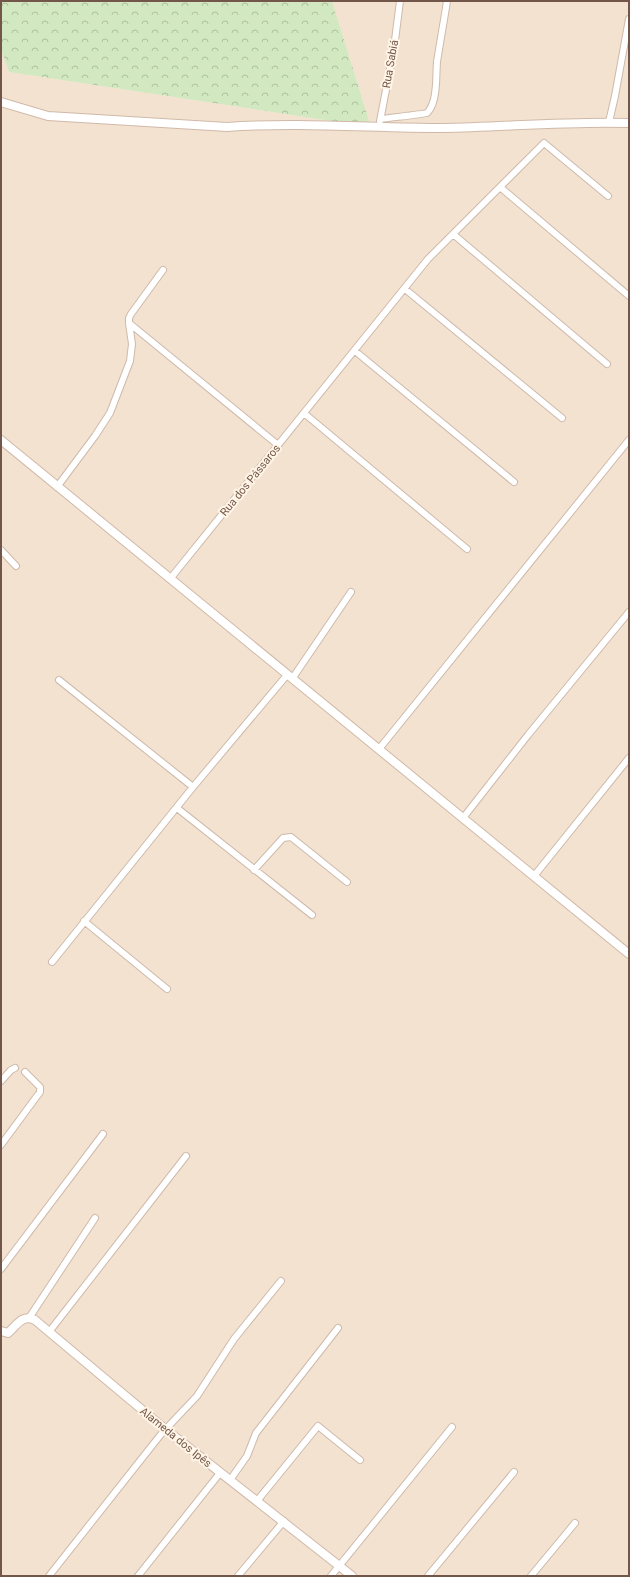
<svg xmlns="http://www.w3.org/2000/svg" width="630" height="1577" viewBox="0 0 630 1577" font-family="Roboto,sans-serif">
  <defs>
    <pattern id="forest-crowns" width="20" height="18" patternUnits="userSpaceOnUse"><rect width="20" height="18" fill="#d2e8c1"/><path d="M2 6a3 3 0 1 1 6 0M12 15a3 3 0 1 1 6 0" fill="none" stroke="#afbf9f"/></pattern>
  </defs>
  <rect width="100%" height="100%" fill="#fbf0e1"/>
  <path fill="#f3e2d0" d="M332,1h297v1575h-628v-1526l8,22 362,55z"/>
  <path fill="url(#forest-crowns)" d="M1,1h331l39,126 -362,-55 -8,-22z"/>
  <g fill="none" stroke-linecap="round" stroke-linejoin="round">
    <defs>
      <path id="street" d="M381,119c6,-1 44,-5 46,-6 3,-3 6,-10 7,-14 3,-12 2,-25 3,-37 3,-20 7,-41 10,-61
        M380,121l14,-73 6,-47
        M609,122l6,-26 14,-77
        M500,187l129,109
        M453,234l154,130
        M163,270l-32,44 -2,4v5l149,122
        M405,289l157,129
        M355,351l159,131
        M305,414l162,135
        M57,487l38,-51 15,-23 20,-52 2,-17 -3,-21
        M1,550l15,16
        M170,579l258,-320 116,-116 64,53
        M292,679l59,-87
        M59,680l134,107
        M379,749l250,-309
        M177,808l135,107
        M463,818l65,-83 101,-123
        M254,870l29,-32 8,-1 56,45
        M534,876l95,-118
        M84,921l83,68
        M52,962l141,-175 94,-112
        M1,1081l10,-11 4,-2
        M1,1145l39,-53v-5l-15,-15
        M1,1269l102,-135
        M29,1318l66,-100
        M49,1332l137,-176
        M230,1480l17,-24 9,-23 82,-105
        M257,1501l61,-75 42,34
        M49,1576l113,-143 35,-37 37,-57 47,-58
        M138,1576l82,-103
        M238,1576l46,-55
        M331,1576l121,-149
        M428,1576l86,-104
        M531,1576l44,-53"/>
      <path id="secondary" d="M1,102l47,14 179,11c72,-5 144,1 216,1 62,-1 124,-7 186,-5
        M1,440l628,514
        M1,1331l7,2c9,-8 14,-19 27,-13l130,109 187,147"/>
    </defs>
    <use href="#street" stroke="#cebaac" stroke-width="8"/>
    <use href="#secondary" stroke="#d1b9a9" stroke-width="10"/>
    <use href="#street" stroke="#fff" stroke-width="6"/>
    <use href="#secondary" stroke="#fff" stroke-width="8"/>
  </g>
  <g text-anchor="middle" stroke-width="4" stroke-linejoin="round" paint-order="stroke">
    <g font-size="11" fill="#725649" stroke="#fff5e7">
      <text transform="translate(390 64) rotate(-80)" y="4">Rua Sabiá</text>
      <text transform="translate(250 480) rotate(-51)" y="4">Rua dos Pássaros</text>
      <text transform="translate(176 1437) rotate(39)" y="4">Alameda dos Ipês</text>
    </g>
  </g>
  <rect width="630" height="1577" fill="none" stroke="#725649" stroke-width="4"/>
</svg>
